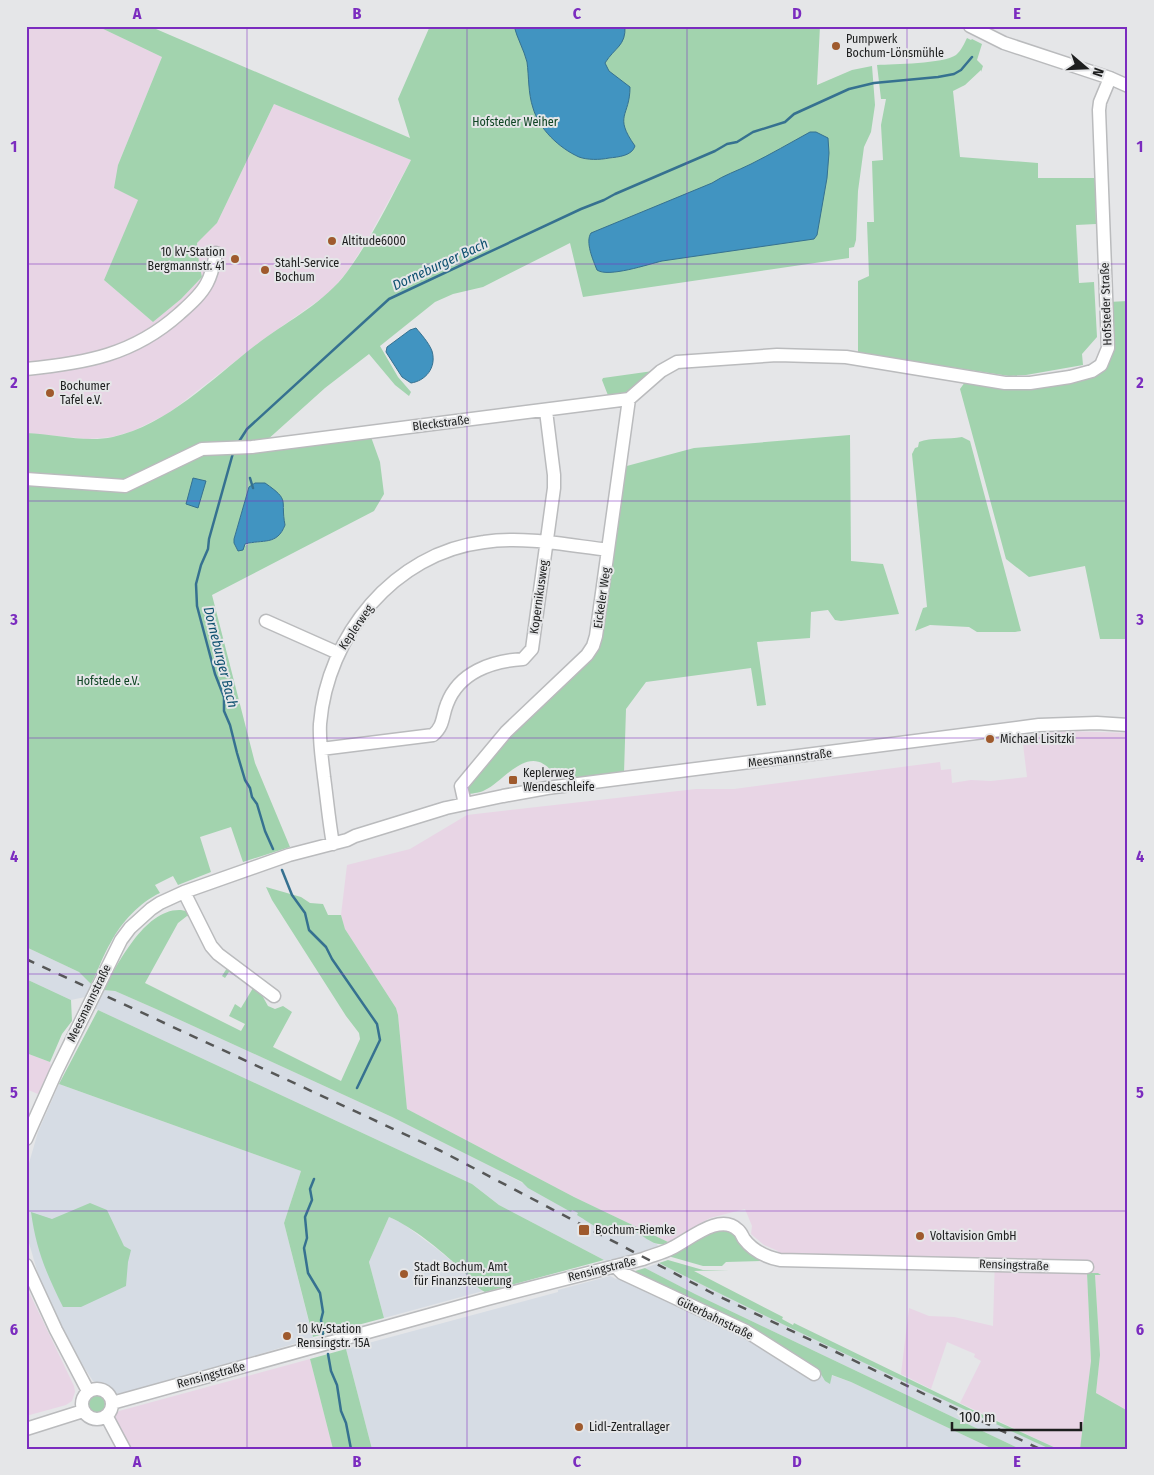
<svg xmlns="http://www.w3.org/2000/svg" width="1154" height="1475" viewBox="0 0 1154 1475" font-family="'Fira Sans Condensed',sans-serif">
  <rect width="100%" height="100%" fill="#e5e6e8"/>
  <path fill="#d6dce4" d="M26,947l53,25 12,12 12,6 12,1 41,18 236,108 108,54 78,42 55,17 24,14 3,5 -49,14 -7,-3 -105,-55 -27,-21 -374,-174 -4,-2 2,-6 -11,-5 -14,3 -45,-21z
    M59,1084l242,87 -17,52 29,115 -175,53 -19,4 -6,-1 -6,-6 -14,-7 -19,-29 -34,-71 -13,-45v-66l11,-38z
    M389,1217l13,6 35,26 24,20 18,20 4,2 -99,27 -15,-56z
    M659,1263l90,45 301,141h-30l-325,-155 -50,-26z
    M632,1272l187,99 6,10 5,2 1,-8 20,7 142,67h-621l-26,-100 212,-57v-2l52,-14 6,3z"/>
  <path fill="#e8d5e5" d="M26,26h71l65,31 -44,108 21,34 -35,81 49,42 28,-23 21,-22 -3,-14 -3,-20 21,-20 57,-119 137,56 -45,82 -19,30 -18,21 -68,48 -92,72 -36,18 -21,6 -24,2 -62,-6z
    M1066,731l62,2v678l-32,-18 4,-38 -5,-80 -8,-2 4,88 -11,88h-22l-98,-46 21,-42 -7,-4 1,-3 -28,-12 -16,47 -30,-15 8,-66 20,8 25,1 39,9 2,-68 -217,-4v-3l-14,-6 -13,-11 1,-8 -7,-17 -35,9 -42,24 -94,-45 -167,-88 -9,-94 -2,-7 -51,-79 -4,-14 6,-50 63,-16 57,-34 229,-26h38l206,-27 1,8 10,-1 1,14 19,-3 20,1 36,-4 -5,-41z
    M26,1053l24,9 1,5 -13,27 -12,-5z
    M26,1286l48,100 1,6 -3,9 -6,4 -40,11z
    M310,1359l23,90h-204l-14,-30 1,-6 3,-2z"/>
  <path fill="#a2d3ae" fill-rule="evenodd" d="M97,26h52l261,112 -12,-39 32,-73h390l-3,59 35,-15 20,-4 3,39 -4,27 -7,15 -6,44 -2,49 -2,7 -5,1v10l-266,39 -13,-54 -87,44 -30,7 -18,8 -55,44 18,31 13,15 -2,4 -14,-11 -26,-31 -44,34 -59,53 105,-4 9,25 4,32 -10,17 -162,84 43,168 35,84 -47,15 -12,-35 -31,10 11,35 -33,13 -5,-9 -18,9 5,8c-20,9 -39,30 -49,49 -8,13 -13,29 -20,42l-12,-12 -53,-25v-514c29,1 59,10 87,4 56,-12 104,-63 148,-96 30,-22 64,-39 86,-69 25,-34 44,-74 64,-112l-137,-56 -57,119 -20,20 2,20 3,14 -21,22 -28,23 -49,-42 34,-80 -24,-12 4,-23 44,-108zM249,487l35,20 -2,7 3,11c-10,27 -30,8 -47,26l-4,-8v-4z
    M967,38l4,2 1,-1 10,5 -5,16 6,6 -2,6v-2l-16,15 -12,6 7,66 78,6v15h57l1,46 -20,1 3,58 15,-1 3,55 -15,17 1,11 -57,10 -17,1 -151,-23v-72l11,-5 -2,-54h7l-2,-61 11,-1 -2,-35 5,-26h-5l-4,-34c17,-1 66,-1 79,-10 5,-4 8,-11 11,-17z
    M1128,301v338h-28l-15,-73 -56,11 -23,-18 -46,-170 5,-7 38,3 95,-13 10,-70z
    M653,371l-26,23 -18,4 -7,-18 1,-2z
    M850,435l1,126 32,3 16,50 -58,7 -6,-1 -7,-10 -17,2 -1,26 -53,4 9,63 -9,1 -6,-38 -105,14 -20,27 -2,64 -53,5v-2h-9v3l-4,1c-4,-5 -8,-12 -13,-15 -21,-15 -43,17 -60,25 -5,3 -11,3 -16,4l-2,-6 46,-60 77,-73 33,-188 71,-19z
    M962,437l8,4 51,190 -6,1h-38l-8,-5 -39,-2 -15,6 8,-23 4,-1 -15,-153 3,-6 3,-1 1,-5c12,-5 30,-2 43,-5z
    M266,887l35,10 9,6 13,1 5,11h13l4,14 51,79 2,7 9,94 167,88 94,45c-11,8 -25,-7 -35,-12 -14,-7 -20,1 -31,-1 -8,-2 -18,-10 -25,-14l1,-2 -6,-3 -1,2 -43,-24 -6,-6 -130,-65 -236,-108 -41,-18 -12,-1c15,-26 42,-82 78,-80 6,1 9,2 12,8l-6,-2 -9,7 -33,60 96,48 4,-7 -16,-8 6,-12 6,4 12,-20 -24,-16 -4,6 -3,-2 5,-8 31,20 10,18 7,3 8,-3 9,6 -19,35 68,34 19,-42 -1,-6 -13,-17 -74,-116z
    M26,979l45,21 1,21 -10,13 -12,28 -24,-9z
    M98,1010l374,174 27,21 105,55 -119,32c-11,-5 -16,-16 -25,-24 -20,-18 -47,-41 -71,-51l-20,45 15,56 -71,19 -29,-114 17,-52 -242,-87z
    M90,1203l17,7 17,36 7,4 -3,12 -2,24 -45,21h-18c-17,-34 -27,-58 -32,-95l21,7z
    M725,1229l6,3 31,27 -1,2 -35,1 -4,4h-19l-35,-10 38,-23z
    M668,1260l35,10h26l-35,1 89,46 -1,2 11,6 1,-2 4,2 181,88 79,36h-8c-131,-61 -262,-120 -391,-186z
    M645,1268l50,26 325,155h-27l-142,-67 -19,-7 -2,9 -5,-3 -6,-10 -187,-99z
    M1087,1273h11l3,2h-6l5,80 -4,38 32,18v38h-48l11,-88z
    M346,1349l26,100h-39l-23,-90z
    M87 1404a9 9 0 1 1 18 0a9 9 0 1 1-18 0Z"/>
  <path fill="#4194c1" stroke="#367190" d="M514,26h111c1,20 -10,21 -20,37l4,8 21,16c0,30 -17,28 5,59 -3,10 -17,11 -26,12 -9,2 -22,2 -30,-1 -20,-9 -40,-28 -46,-49 -5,-15 -4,-31 -6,-46 -3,-12 -10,-24 -13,-36z
    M810,132h6l12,6 1,15 -2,25 -10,57 -3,4 -152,22c-13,3 -54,17 -65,9 -4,-10 -12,-28 -6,-37l121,-50c12,-8 25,-12 39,-19 20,-10 39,-21 59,-32z
    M416,328c5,6 13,15 16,23 5,17 -7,30 -21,32l-9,-6 -16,-25 1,-5 23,-17z
    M193,478l13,3 -8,27 -12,-4z
    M255,483h10c26,18 15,16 20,42 -8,21 -22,14 -40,19l-2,6 -5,1 -4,-8v-4l15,-52z"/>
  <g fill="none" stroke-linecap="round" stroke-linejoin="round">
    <path stroke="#367190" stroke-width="2.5" d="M238,443l9,-14 142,-130 192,-90 23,-9 11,-6 100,-43 12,-7 10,-2 16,-10 32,-10 9,-8 55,-25 25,-6 64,-6 16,-3 7,-4 11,-13
      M233,453l-24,86 -1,10 -7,16 -5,19 1,22 18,68 9,23v14l6,14 7,28 8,27 5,8 2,9 5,7 8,27 8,18
      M250,478l3,10
      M282,870l10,25 13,18 4,17 17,17 6,12 45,65 3,16 -23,48
      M314,1179l-4,10 2,11 -7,17 2,21 -3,10 4,25 12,20 3,19 -2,8 2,14
      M328,1354l3,17 6,14 4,26 5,12 5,26"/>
    <defs>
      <path id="minor" d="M970,26l34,17 106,35 18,8
        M26,369c60,-6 107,-14 153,-55 10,-9 22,-19 28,-31 5,-9 7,-20 9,-30
        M26,479l99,7 77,-37 50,-2 377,-48 32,-28 16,-9 100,-7 69,2 159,26h25l40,-6 22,-6 9,-6 7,-17 -9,-238 1,-8 10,-24
        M266,621l72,32
        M321,749l112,-14c11,-9 9,-19 14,-31 12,-32 45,-43 76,-45l9,-10 22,-161v-13l-8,-64
        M465,804l-4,-18 45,-54 81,-77 6,-9 3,-10 33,-237
        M333,844c-4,-22 -6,-45 -9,-67 -2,-18 -5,-36 -4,-53 7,-88 74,-171 164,-182 41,-6 83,3 124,8
        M184,892l27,54 7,8 56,42
        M26,1139l30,-67 65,-132 9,-12 21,-19 9,-6 24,-11 105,-37 58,-15 8,-4 91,-28 57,-12 44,-8 492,-63 58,-2 31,2
        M26,1265l30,65 32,61
        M615,1266l7,7 124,58 68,43
        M82 1404a15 15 0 1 1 30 0a15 15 0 1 1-30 0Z
        M112,1403l375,-104 156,-40c10,-4 20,-6 29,-11 17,-8 48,-36 66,-18 3,2 4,6 6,9 9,12 22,18 36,21l307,7
        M107,1417l17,32
        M26,1429l57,-18"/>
    </defs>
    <use href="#minor" stroke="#babbbd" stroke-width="15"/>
    <use href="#minor" stroke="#fff" stroke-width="12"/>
    <path stroke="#565757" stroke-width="2.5" stroke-dasharray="9 9" stroke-linecap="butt" d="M26,959l415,192 271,142 328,156"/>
  </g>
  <path fill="none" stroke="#7b2cbf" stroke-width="1" stroke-opacity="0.55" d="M247,26v1423M467,26v1423M687,26v1423M907,26v1423M26,264h1102M26,501h1102M26,738h1102M26,974h1102M26,1211h1102"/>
  <g fill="#9f5a2d" stroke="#e5e6e8" stroke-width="2">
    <circle cx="836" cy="46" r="5"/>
    <circle cx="332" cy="241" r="5"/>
    <circle cx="235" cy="259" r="5"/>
    <circle cx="265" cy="270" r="5"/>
    <circle cx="50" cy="393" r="5"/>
    <circle cx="990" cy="739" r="5"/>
    <rect x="508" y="775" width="10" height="10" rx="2.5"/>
    <rect x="578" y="1224" width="12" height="12" rx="2.5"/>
    <circle cx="920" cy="1236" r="5"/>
    <circle cx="404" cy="1274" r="5"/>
    <circle cx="287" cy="1336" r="5"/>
    <circle cx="579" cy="1427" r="5"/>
  </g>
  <g text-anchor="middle" stroke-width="4" stroke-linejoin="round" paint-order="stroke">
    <g font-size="12" fill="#1d1e1e" stroke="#e5e6e8" text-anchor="start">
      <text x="846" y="43">Pumpwerk<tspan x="846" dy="14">Bochum-Lönsmühle</tspan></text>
      <text x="342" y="245">Altitude6000</text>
      <text x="225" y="256" text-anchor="end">10 kV-Station<tspan x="225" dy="14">Bergmannstr. 41</tspan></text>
      <text x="275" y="267">Stahl-Service<tspan x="275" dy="14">Bochum</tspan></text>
      <text x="60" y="390">Bochumer<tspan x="60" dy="14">Tafel e.V.</tspan></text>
      <text x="1000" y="743">Michael Lisitzki</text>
      <text x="523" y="777">Keplerweg<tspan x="523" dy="14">Wendeschleife</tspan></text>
      <text x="595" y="1234">Bochum-Riemke</text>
      <text x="930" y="1240">Voltavision GmbH</text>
      <text x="414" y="1271">Stadt Bochum, Amt<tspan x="414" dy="14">für Finanzsteuerung</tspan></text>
      <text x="297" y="1333">10 kV-Station<tspan x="297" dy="14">Rensingstr. 15A</tspan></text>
      <text x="589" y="1431">Lidl-Zentrallager</text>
    </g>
    <g font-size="12" fill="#0f4524" stroke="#e5e6e8">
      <text x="515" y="126">Hofsteder Weiher</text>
      <text x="108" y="685">Hofstede e.V.</text>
    </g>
    <g font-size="12" fill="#1d1e1e" stroke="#e5e6e8">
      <text transform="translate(1106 304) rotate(-92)" y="4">Hofsteder Straße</text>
      <text transform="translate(441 423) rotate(-7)" y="4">Bleckstraße</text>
      <text transform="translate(539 597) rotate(-82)" y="4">Kopernikusweg</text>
      <text transform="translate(602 598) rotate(-82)" y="4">Eickeler Weg</text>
      <text transform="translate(356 627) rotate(-56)" y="4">Keplerweg</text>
      <text transform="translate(790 758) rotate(-7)" y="4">Meesmannstraße</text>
      <text transform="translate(89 1003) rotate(-64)" y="4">Meesmannstraße</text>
      <text transform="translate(1014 1265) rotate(2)" y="4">Rensingstraße</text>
      <text transform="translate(602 1269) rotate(-14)" y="4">Rensingstraße</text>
      <text transform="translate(715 1318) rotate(26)" y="4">Güterbahnstraße</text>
      <text transform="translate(211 1375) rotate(-15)" y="4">Rensingstraße</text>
    </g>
    <g font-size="14" font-style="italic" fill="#0f5170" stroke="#e5e6e8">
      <text transform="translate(440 264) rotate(-25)" y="5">Dorneburger Bach</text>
      <text transform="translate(221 657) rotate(76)" y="5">Dorneburger Bach</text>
    </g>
  </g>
  <rect width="1154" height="1475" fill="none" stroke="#e5e6e8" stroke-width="55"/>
  <g transform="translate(1086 68) rotate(109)" stroke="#e5e6e8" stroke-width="4" paint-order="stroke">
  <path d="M0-4L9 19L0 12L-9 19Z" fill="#1d1e1e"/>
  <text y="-8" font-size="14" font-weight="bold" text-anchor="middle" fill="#1d1e1e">N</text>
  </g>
  <path d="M952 1422v8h129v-8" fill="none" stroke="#1d1e1e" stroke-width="2.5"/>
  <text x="959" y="1422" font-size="15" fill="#1d1e1e" stroke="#e5e6e8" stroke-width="4" paint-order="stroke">100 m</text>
  <rect x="28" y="28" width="1098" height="1420" fill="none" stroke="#7b2cbf" stroke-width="2"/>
  <g font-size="16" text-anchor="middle" font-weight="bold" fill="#7b2cbf">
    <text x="137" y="19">A</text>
    <text x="357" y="19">B</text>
    <text x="577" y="19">C</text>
    <text x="797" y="19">D</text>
    <text x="1017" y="19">E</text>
    <text x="14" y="152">1</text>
    <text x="1140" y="152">1</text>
    <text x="14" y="388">2</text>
    <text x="1140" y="388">2</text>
    <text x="14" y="625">3</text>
    <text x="1140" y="625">3</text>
    <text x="14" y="862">4</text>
    <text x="1140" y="862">4</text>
    <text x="14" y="1098">5</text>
    <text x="1140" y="1098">5</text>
    <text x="14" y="1335">6</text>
    <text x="1140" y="1335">6</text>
    <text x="137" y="1467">A</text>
    <text x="357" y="1467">B</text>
    <text x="577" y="1467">C</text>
    <text x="797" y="1467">D</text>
    <text x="1017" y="1467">E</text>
  </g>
</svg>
